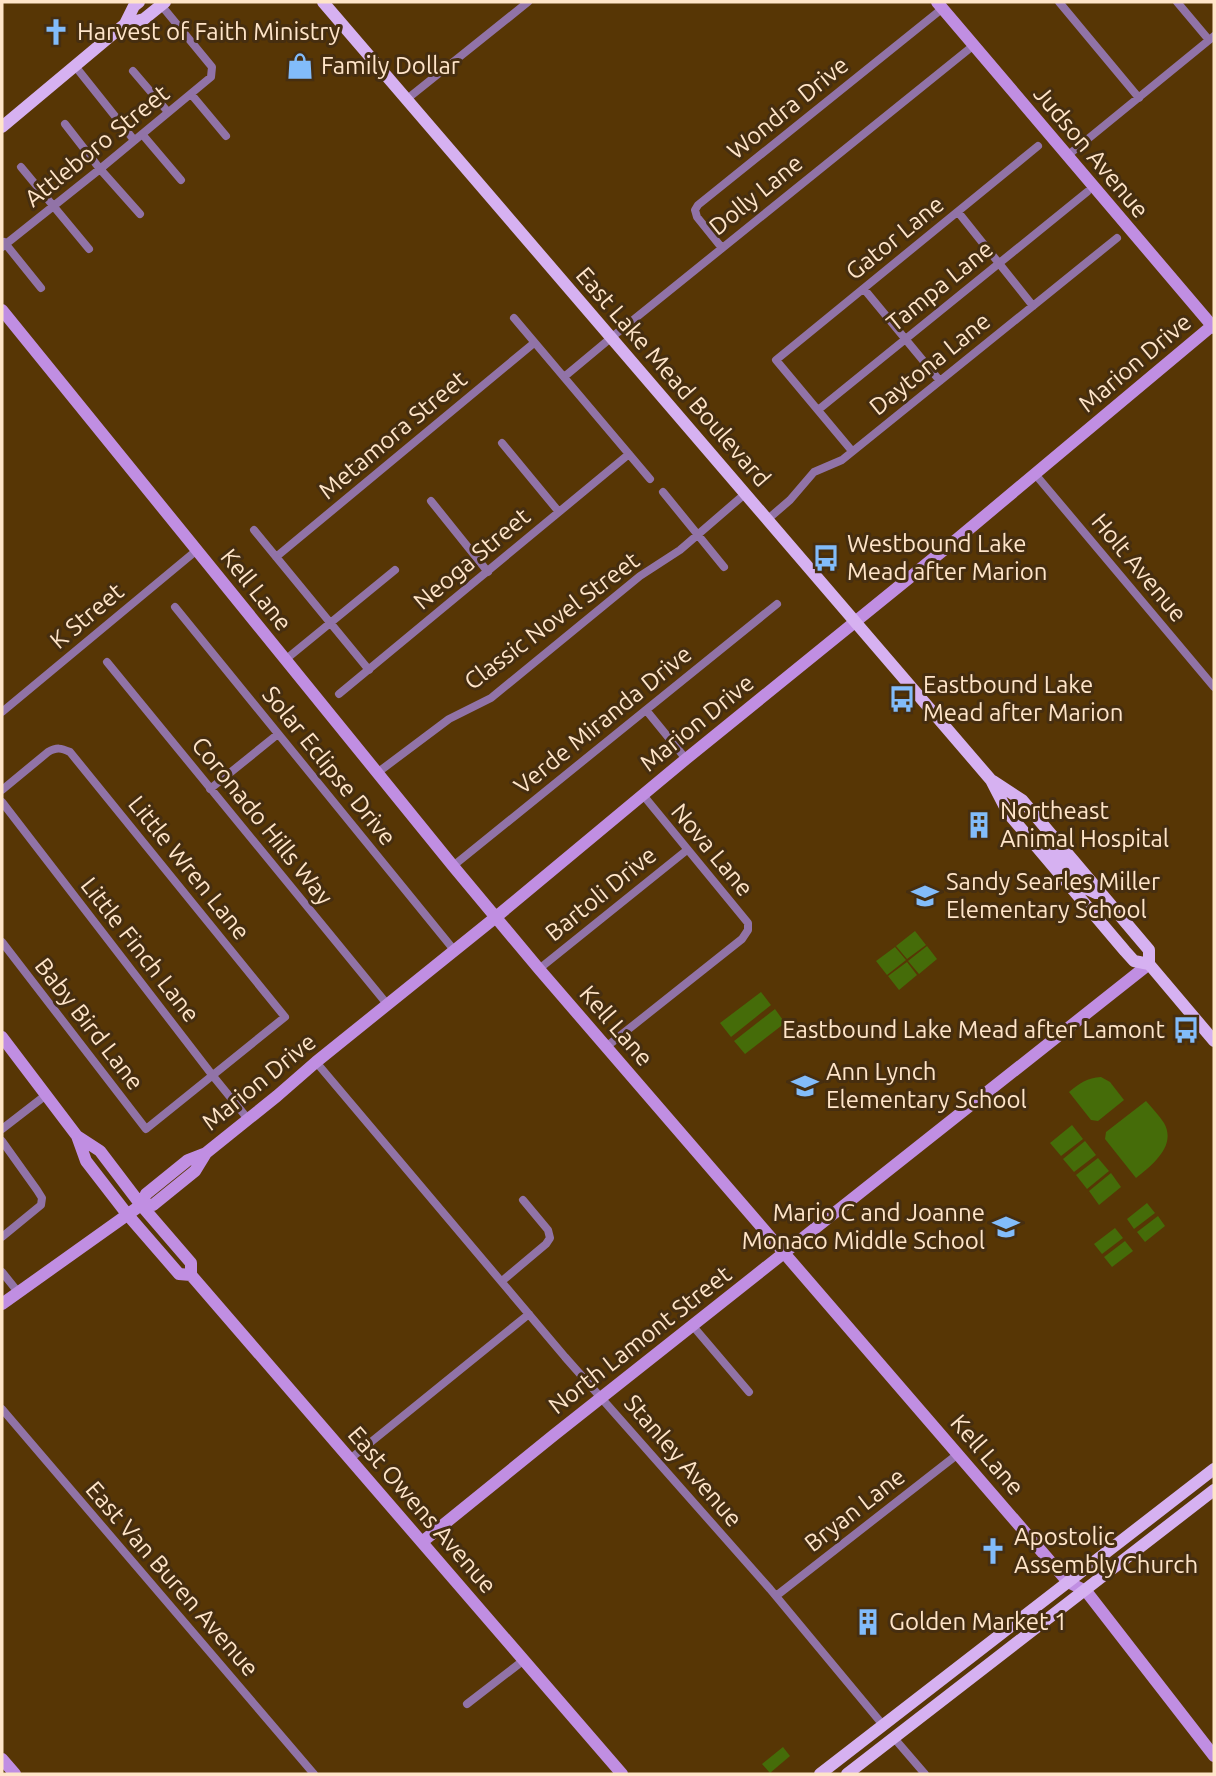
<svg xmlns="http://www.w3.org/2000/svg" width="1216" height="1776" viewBox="0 0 1216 1776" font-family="Ubuntu,sans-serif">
  <rect width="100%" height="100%" fill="#573605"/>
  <path fill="#456c09" d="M915,931l11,14 -19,14 -11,-13z
    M927,946l10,13 -18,15 -11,-13z
    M895,947l11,13 -19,15 -11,-14z
    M907,962l10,13 -18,15 -11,-14z
    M761,992l10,13 -40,32 -11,-14z
    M775,1009l10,14 -40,31 -11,-13z
    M1101,1077l9,5 14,18 -26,21 -7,-1 -22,-28c11,-9 18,-14 32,-15z
    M1146,1101c6,7 13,14 18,22 13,23 -12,42 -28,55l-31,-39 1,-7z
    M1072,1125l11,14 -22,17 -11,-13z
    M1085,1141l11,14 -22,17 -11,-13z
    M1098,1158l11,13 -22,18 -11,-14z
    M1111,1173l10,14 -22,18 -10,-14z
    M1147,1203l8,10 -21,16 -7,-10z
    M1158,1216l7,10 -20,16 -8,-10z
    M1115,1228l8,10 -21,16 -8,-10z
    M1125,1241l8,10 -21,16 -8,-10z
    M783,1747l7,9 -20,17 -8,-9z"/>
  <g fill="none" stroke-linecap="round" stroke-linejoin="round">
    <path stroke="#9173a7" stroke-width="8" d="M1059,2l80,96
      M1177,2l32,38
      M75,66l59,74
      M133,71l35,41
      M191,94l35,42
      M407,99l121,-97
      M65,124l35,45 40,45
      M142,134l39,46
      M1067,156l147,-120
      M21,167l68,82
      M958,212l75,94
      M4,242l37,46
      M2,247l98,-78 111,-92 1,-10 -51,-62
      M722,248l-25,-31 -2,-7 3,-5 245,-197
      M864,289l76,92
      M514,318l136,161
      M564,377l48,-40 362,-292
      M818,410l269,-218
      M502,443l57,69
      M852,451l-76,-91 262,-214
      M1035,474l179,213
      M663,492l61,75
      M431,501l57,71
      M768,519l22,-19 24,-28 28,-12 275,-222
      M254,530l115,140
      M276,557l258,-214
      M175,607l279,343
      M285,660l110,-90
      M107,662l280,342
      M339,694l290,-240
      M646,710l40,49
      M2,712l195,-162
      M377,773l72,-54 42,-21 149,-122 40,-26 66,-57
      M210,789l68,-55
      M2,790l46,-38c9,-5 13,-4 22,0l215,265 -139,112 -144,-187
      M2,802l211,274 35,43
      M453,866l324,-262
      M539,969l148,-119
      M606,1047l136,-108 6,-9v-7l-105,-128
      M316,1062l249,295 205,232 113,136
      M2,1129l44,-34
      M2,1141l35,49 5,8 -1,7 -39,32
      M2,1272l16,20
      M502,1281l44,-37 4,-6 -2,-8 -25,-30
      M692,1325l57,67
      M2,1409l312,365
      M350,1459l179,-145
      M776,1596l182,-142
      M467,1704l57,-44
      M894,1738l31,36"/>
    <path stroke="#c08ee2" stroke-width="12" d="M937,2l277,326
      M2,310l451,556 86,103 529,613 18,9 128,165
      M2,1037l75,99 9,25 41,53 52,60 12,1
      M77,1136l23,15 41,54 50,58v12l431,499
      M141,1205h12l42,-34 11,-18
      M2,1304l139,-99 5,-11 42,-34 18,-7 71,-57 39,-34 180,-145 190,-158 270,-219 258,-216
      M422,1542l132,-107 595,-471
      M2,1759l13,15"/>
    <path stroke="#d6b1f1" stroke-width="12" d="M323,2l668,778 17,33 117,138 9,10 15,3 65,77
      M125,24l9,-18 5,-4
      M2,127l123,-103 19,-5 21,-17
      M993,781l29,19 127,150v14
      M1038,842h4l5,4 36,41 13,6
      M820,1774l394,-305
      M847,1774l367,-284"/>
  </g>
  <defs>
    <symbol id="church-bare" viewBox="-9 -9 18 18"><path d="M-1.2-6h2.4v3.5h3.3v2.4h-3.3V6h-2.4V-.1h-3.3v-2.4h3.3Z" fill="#82bcfa" stroke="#462e10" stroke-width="2.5" paint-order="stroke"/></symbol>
    <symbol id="shop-bare" viewBox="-9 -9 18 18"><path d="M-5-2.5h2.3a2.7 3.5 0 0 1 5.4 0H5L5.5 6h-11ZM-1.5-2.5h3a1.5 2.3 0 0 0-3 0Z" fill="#82bcfa" stroke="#462e10" stroke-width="2.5" paint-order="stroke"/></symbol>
    <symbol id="bus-bare" viewBox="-9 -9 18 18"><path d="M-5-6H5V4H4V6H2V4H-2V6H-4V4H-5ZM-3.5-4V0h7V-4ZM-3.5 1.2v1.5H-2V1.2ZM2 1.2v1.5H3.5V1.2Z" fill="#82bcfa" stroke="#462e10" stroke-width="2.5" paint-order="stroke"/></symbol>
    <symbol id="building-bare" viewBox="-9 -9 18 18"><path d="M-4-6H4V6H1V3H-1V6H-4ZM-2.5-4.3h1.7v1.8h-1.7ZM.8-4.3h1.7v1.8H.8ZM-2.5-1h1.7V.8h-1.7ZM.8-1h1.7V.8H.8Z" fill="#82bcfa" stroke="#462e10" stroke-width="2.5" paint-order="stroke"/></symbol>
    <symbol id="school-bare" viewBox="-9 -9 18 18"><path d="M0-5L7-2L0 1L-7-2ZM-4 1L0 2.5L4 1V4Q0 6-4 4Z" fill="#82bcfa" stroke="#462e10" stroke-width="2.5" paint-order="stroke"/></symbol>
  </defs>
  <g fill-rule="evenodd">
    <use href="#church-bare" x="37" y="13" width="38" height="38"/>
    <use href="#shop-bare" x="281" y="47" width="38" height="38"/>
    <use href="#bus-bare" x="807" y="539" width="38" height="38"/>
    <use href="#bus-bare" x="883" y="680" width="38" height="38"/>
    <use href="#building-bare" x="960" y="806" width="38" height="38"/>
    <use href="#school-bare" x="906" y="877" width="38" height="38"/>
    <use href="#bus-bare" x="1167" y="1011" width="38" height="38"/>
    <use href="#school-bare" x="786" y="1067" width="38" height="38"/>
    <use href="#school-bare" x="987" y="1208" width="38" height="38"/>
    <use href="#church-bare" x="974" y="1532" width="38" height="38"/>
    <use href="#building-bare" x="849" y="1603" width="38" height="38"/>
  </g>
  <g text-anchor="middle" stroke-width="6" stroke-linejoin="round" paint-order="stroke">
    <g font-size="24" fill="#ffe5c9" stroke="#462e10" text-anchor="start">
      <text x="77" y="40">Harvest of Faith Ministry</text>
      <text x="321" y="74">Family Dollar</text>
      <text x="847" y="552">Westbound Lake<tspan x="847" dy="28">Mead after Marion</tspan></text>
      <text x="923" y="693">Eastbound Lake<tspan x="923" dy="28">Mead after Marion</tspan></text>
      <text x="1000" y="819">Northeast<tspan x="1000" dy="28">Animal Hospital</tspan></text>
      <text x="946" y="890">Sandy Searles Miller<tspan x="946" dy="28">Elementary School</tspan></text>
      <text x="1165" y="1038" text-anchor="end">Eastbound Lake Mead after Lamont</text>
      <text x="826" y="1080">Ann Lynch<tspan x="826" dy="28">Elementary School</tspan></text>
      <text x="985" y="1221" text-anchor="end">Mario C and Joanne<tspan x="985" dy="28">Monaco Middle School</tspan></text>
      <text x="1014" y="1545">Apostolic<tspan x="1014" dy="28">Assembly Church</tspan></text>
      <text x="889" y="1630">Golden Market 1</text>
    </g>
    <g font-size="24" fill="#ffe5c9" stroke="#462e10">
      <text transform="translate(788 108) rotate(-39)" y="8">Wondra Drive</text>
      <text transform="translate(97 146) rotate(-39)" y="8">Attleboro Street</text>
      <text transform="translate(1091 152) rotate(50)" y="8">Judson Avenue</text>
      <text transform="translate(756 195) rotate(-39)" y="8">Dolly Lane</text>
      <text transform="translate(895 238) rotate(-39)" y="8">Gator Lane</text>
      <text transform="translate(940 286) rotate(-39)" y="8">Tampa Lane</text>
      <text transform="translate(1135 363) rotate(-40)" y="8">Marion Drive</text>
      <text transform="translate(930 364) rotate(-39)" y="8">Daytona Lane</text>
      <text transform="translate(673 377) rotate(49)" y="8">East Lake Mead Boulevard</text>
      <text transform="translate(393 435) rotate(-40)" y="8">Metamora Street</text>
      <text transform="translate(472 559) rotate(-40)" y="8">Neoga Street</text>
      <text transform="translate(1139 568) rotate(50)" y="8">Holt Avenue</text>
      <text transform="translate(256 590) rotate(51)" y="8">Kell Lane</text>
      <text transform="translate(87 616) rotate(-40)" y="8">K Street</text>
      <text transform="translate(552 621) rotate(-37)" y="8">Classic Novel Street</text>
      <text transform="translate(603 720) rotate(-39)" y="8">Verde Miranda Drive</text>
      <text transform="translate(697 723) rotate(-39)" y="8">Marion Drive</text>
      <text transform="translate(329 766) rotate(51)" y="8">Solar Eclipse Drive</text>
      <text transform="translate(262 821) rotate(51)" y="8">Coronado Hills Way</text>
      <text transform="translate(712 850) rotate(50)" y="8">Nova Lane</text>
      <text transform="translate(189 868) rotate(51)" y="8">Little Wren Lane</text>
      <text transform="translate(601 894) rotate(-39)" y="8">Bartoli Drive</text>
      <text transform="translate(140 950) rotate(52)" y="8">Little Finch Lane</text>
      <text transform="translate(89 1024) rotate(52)" y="8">Baby Bird Lane</text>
      <text transform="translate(616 1026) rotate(49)" y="8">Kell Lane</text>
      <text transform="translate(259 1082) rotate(-39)" y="8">Marion Drive</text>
      <text transform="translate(640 1340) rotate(-38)" y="8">North Lamont Street</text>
      <text transform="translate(987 1455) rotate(49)" y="8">Kell Lane</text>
      <text transform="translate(683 1461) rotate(49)" y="8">Stanley Avenue</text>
      <text transform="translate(422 1510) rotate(49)" y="8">East Owens Avenue</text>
      <text transform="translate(855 1510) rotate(-38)" y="8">Bryan Lane</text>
      <text transform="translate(172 1579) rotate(49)" y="8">East Van Buren Avenue</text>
    </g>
  </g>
  <rect width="1216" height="1776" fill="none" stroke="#ffe5c9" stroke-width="7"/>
</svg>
